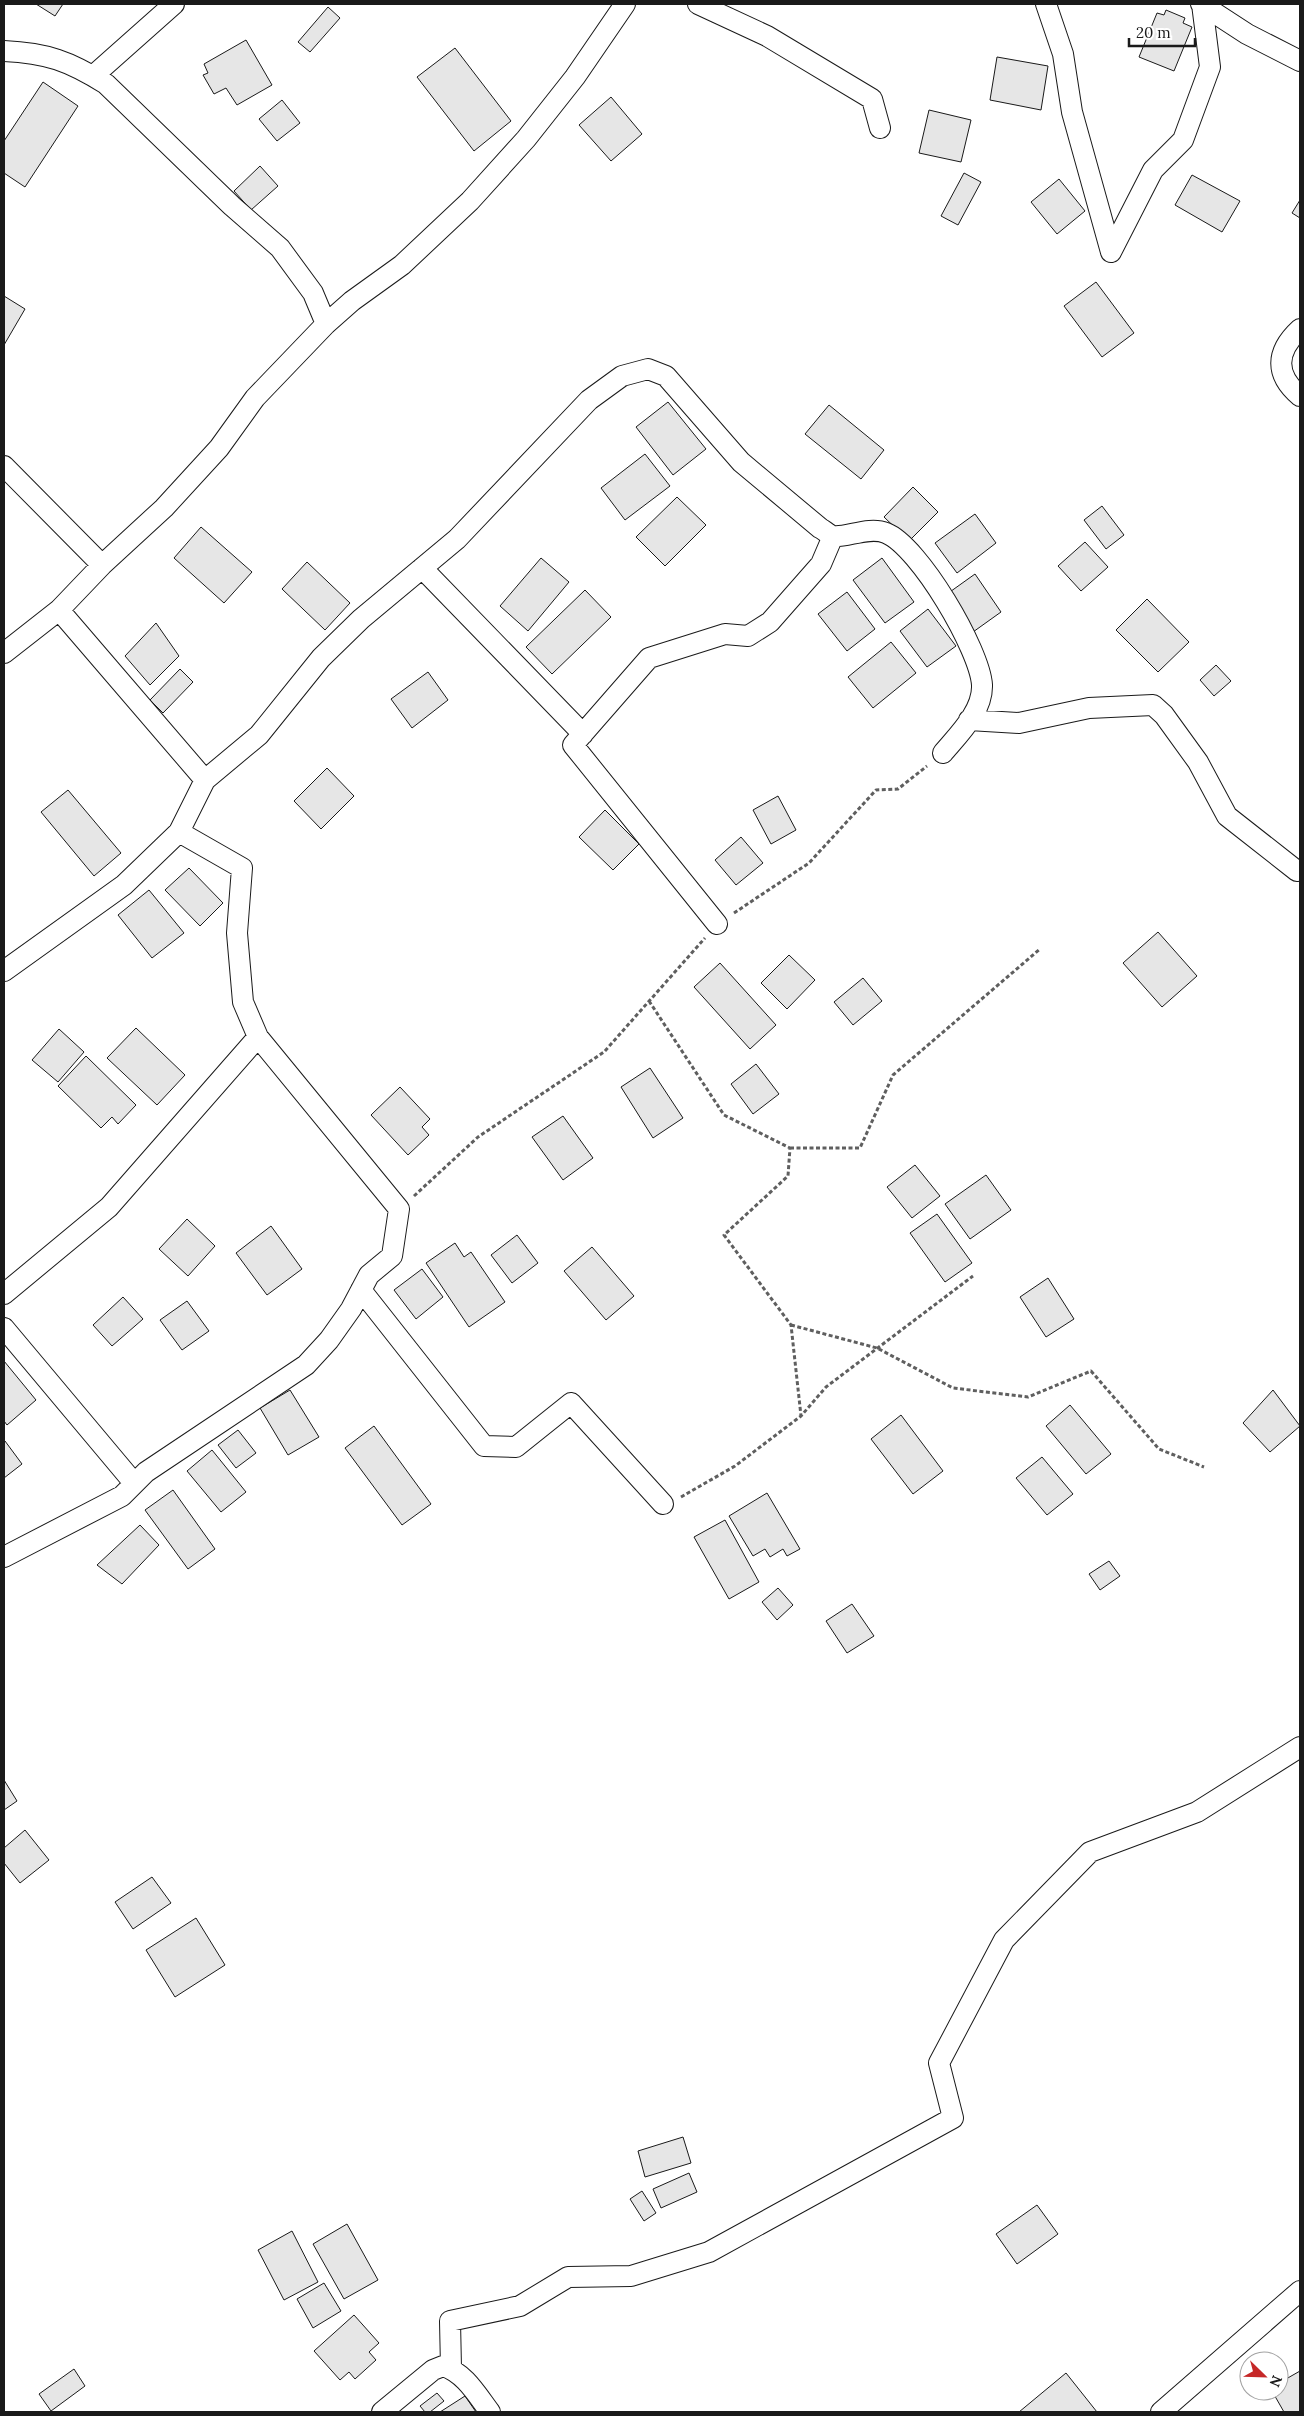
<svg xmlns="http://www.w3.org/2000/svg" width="1304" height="2416" viewBox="0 0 1304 2416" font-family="Lora,serif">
  <rect width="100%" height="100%" fill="#fff"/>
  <path fill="#e6e6e6" stroke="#1a1a1a" d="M36,4h27l-8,12z
    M328,7l12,11 -30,34 -12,-10z
    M1166,10l19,8 -2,5 9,4 -18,44 -35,-14 18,-44 7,2z
    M246,40l26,45 -35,20 -11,-17 -12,6 -11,-19 5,-2 -4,-9z
    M455,48l56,73 -37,30 -57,-74z
    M997,57l51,9 -7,44 -51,-10z
    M43,82l35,24 -53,81 -21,-14v-32z
    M611,97l31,37 -31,27 -32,-36z
    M282,100l18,23 -23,18 -18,-22z
    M929,110l42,10 -10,42 -42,-9z
    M260,166l18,20 -27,24 -17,-19z
    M964,173l17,9 -23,43 -17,-9z
    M1192,175l48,26 -18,31 -47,-27z
    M1059,179l26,32 -28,23 -26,-32z
    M1300,200v18l-8,-5z
    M1096,282l38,51 -32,24 -38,-51z
    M4,296l21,13 -21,36z
    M668,402l38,47 -33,26 -37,-48z
    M829,405l55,45 -23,29 -56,-45z
    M645,454l25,32 -45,34 -24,-32z
    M913,487l25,25 -29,29 -25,-24z
    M677,497l29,28 -41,41 -29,-29z
    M1102,506l22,29 -18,14 -22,-29z
    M975,514l21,29 -39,30 -22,-30z
    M201,527l51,45 -28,31 -50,-45z
    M1085,542l23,25 -27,24 -23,-25z
    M541,558l28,24 -41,49 -28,-25z
    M882,558l32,44 -29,21 -32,-43z
    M307,562l43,41 -25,27 -43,-41z
    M975,574l26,38 -28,20 -26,-38z
    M585,590l26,27 -59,57 -26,-27z
    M847,592l28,37 -28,22 -29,-37z
    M1147,599l42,43 -31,30 -42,-42z
    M928,609l28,37 -29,21 -27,-36z
    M156,623l23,33 -29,29 -25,-29z
    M891,642l25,31 -43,35 -25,-31z
    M1216,665l15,16 -17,15 -14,-16z
    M180,669l13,13 -30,31 -13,-13z
    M428,672l20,28 -36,28 -21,-29z
    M327,768l27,28 -33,33 -27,-28z
    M68,790l53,63 -27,23 -53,-64z
    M778,796l18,34 -25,14 -18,-34z
    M605,810l34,34 -26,26 -34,-33z
    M741,837l22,26 -27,22 -21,-25z
    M189,868l34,35 -23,23 -35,-36z
    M149,890l35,43 -32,25 -34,-43z
    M1158,932l39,44 -35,31 -39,-44z
    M789,955l26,25 -28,29 -26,-26z
    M720,963l56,62 -26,24 -56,-62z
    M863,978l19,23 -29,24 -19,-23z
    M136,1028l49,47 -28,30 -50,-47z
    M59,1029l25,23 -26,30 -26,-22z
    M86,1056l50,49 -18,19 -6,-7 -11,11 -43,-42z
    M756,1064l23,30 -26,20 -22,-30z
    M650,1068l33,50 -30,20 -32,-51z
    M400,1087l30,32 -8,8 7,8 -21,20 -37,-40z
    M563,1116l30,42 -30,22 -31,-43z
    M915,1165l25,31 -28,22 -25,-31z
    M986,1175l25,35 -41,29 -25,-35z
    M937,1214l35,49 -27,19 -35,-49z
    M187,1219l28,27 -27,30 -29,-27z
    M271,1226l31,43 -35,26 -31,-42z
    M517,1235l21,28 -26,20 -21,-28z
    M455,1243l9,14 7,-5 34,50 -36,25 -43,-64z
    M592,1247l42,49 -28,24 -42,-49z
    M422,1269l21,28 -27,22 -22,-29z
    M1048,1278l26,41 -28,18 -26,-40z
    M123,1297l20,22 -31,27 -19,-21z
    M187,1301l22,30 -27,19 -22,-30z
    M4,1361l32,39 -29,25 -3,-4z
    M290,1390l29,47 -31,18 -28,-47z
    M1273,1390l27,36 -30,26 -27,-29z
    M1070,1405l41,49 -25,20 -40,-48z
    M901,1415l42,56 -30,23 -42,-55z
    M374,1426l57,78 -29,21 -57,-77z
    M238,1430l18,23 -20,15 -18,-23z
    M5,1441l17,23 -18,14v-36z
    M212,1450l34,42 -25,20 -34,-41z
    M1042,1457l31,37 -26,21 -31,-37z
    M173,1490l42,59 -27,20 -43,-59z
    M767,1493l33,56 -13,7 -4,-7 -13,8 -5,-8 -12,7 -24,-40z
    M725,1520l34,62 -30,17 -35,-62z
    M140,1525l19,20 -37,39 -25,-19z
    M1109,1561l11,15 -20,14 -11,-16z
    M778,1588l15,17 -16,15 -15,-18z
    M852,1604l22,32 -27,17 -21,-32z
    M4,1780l13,21 -13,9z
    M25,1830l24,30 -29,23 -16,-20v-15z
    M152,1877l19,26 -38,26 -18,-27z
    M196,1918l29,47 -50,32 -29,-47z
    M683,2137l8,26 -46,14 -7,-26z
    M689,2173l8,19 -36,16 -8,-19z
    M642,2191l14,22 -12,8 -14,-22z
    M1037,2205l21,29 -41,30 -21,-30z
    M347,2224l31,56 -34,19 -31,-55z
    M292,2231l26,51 -34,18 -26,-50z
    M324,2283l17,28 -28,17 -16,-29z
    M354,2315l25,28 -10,9 7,8 -21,19 -6,-7 -9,8 -26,-29z
    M74,2369l11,17 -34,25 -12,-17z
    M1300,2371v41h-16l-12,-21h7v-8z
    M1066,2373l31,39h-78z
    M437,2393l7,8 -14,11h-5l-5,-6z
    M465,2396l11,16h-36z"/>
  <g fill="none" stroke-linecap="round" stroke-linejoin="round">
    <defs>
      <path id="minor" d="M698,4l69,32 105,63 8,29
        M1046,4l17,50 9,58 39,140
        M1201,4l46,30 53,27
        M4,51c43,2 65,10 102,33l126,122 48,42 33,45 13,31
        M93,76l81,-72
        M1111,252l42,-82 30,-30 27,-73 -8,-63
        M1300,329c-25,23 -25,46 0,67
        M4,466l98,99
        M422,568l161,166
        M59,610l146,170
        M4,653l55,-43 43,-45 62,-57 55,-60 36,-50 71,-74 26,-23 50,-36 68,-64 56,-62 49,-62 50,-73
        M969,720l50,3 70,-15 64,-3 11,10 34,47 29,54 70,55
        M717,924l-144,-179 76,-87 76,-24 23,2 22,-14 51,-58 12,-28
        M4,971l120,-86 55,-53 26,-52 54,-45 62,-77 40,-39 96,-80 132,-139 33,-24 26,-7 18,7 75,86 79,66c4,2 9,7 13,8 13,2 36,-10 53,-3 33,13 94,117 96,152 1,26 -23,49 -39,68
        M361,1290l123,156 32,1 55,-44 92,101
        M4,1294l105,-87 149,-170
        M4,1328l130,155
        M4,1557l118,-61 24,-24 160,-107 23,-25 22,-31 18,-34 23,-19 7,-47 -141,-172 -15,-35 -6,-69 5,-65 -63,-36
        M451,2368l-1,-47 70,-15 48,-29 63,-1 78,-24 244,-134 -14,-55 65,-123 86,-88 107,-40 103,-65
        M382,2412l51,-42 10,-4c22,7 34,29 47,46
        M1161,2412l139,-121"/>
    </defs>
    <use href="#minor" stroke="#1a1a1a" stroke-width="22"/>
    <path stroke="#5f5f5f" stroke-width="3" stroke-dasharray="4 2.5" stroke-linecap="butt" d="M734,913l75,-50 67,-73 22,-1 29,-23
      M649,1001l75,114 66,33 -2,28 -64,59 67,90 10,91
      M790,1148h70l33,-73 147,-126
      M414,1196l64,-59 126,-85 101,-114
      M791,1325l86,23 76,40 75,9 63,-26 68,78 45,18
      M681,1497l54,-31 66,-50 25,-29 147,-111"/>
    <use href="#minor" stroke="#fff" stroke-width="20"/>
  </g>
  <rect width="1304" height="2416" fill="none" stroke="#1a1a1a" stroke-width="10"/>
  <g transform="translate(1264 2376) rotate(113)"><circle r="24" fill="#ffffff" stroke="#a3a3a3"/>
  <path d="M0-4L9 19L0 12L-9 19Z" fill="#c62828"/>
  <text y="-8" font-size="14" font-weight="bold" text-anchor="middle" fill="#1a1a1a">N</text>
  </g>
  <path d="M1129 38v8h66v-8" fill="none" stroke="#1a1a1a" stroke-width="2.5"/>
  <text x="1136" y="38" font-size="15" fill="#1a1a1a" stroke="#ffffff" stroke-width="4" paint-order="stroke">20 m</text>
</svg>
